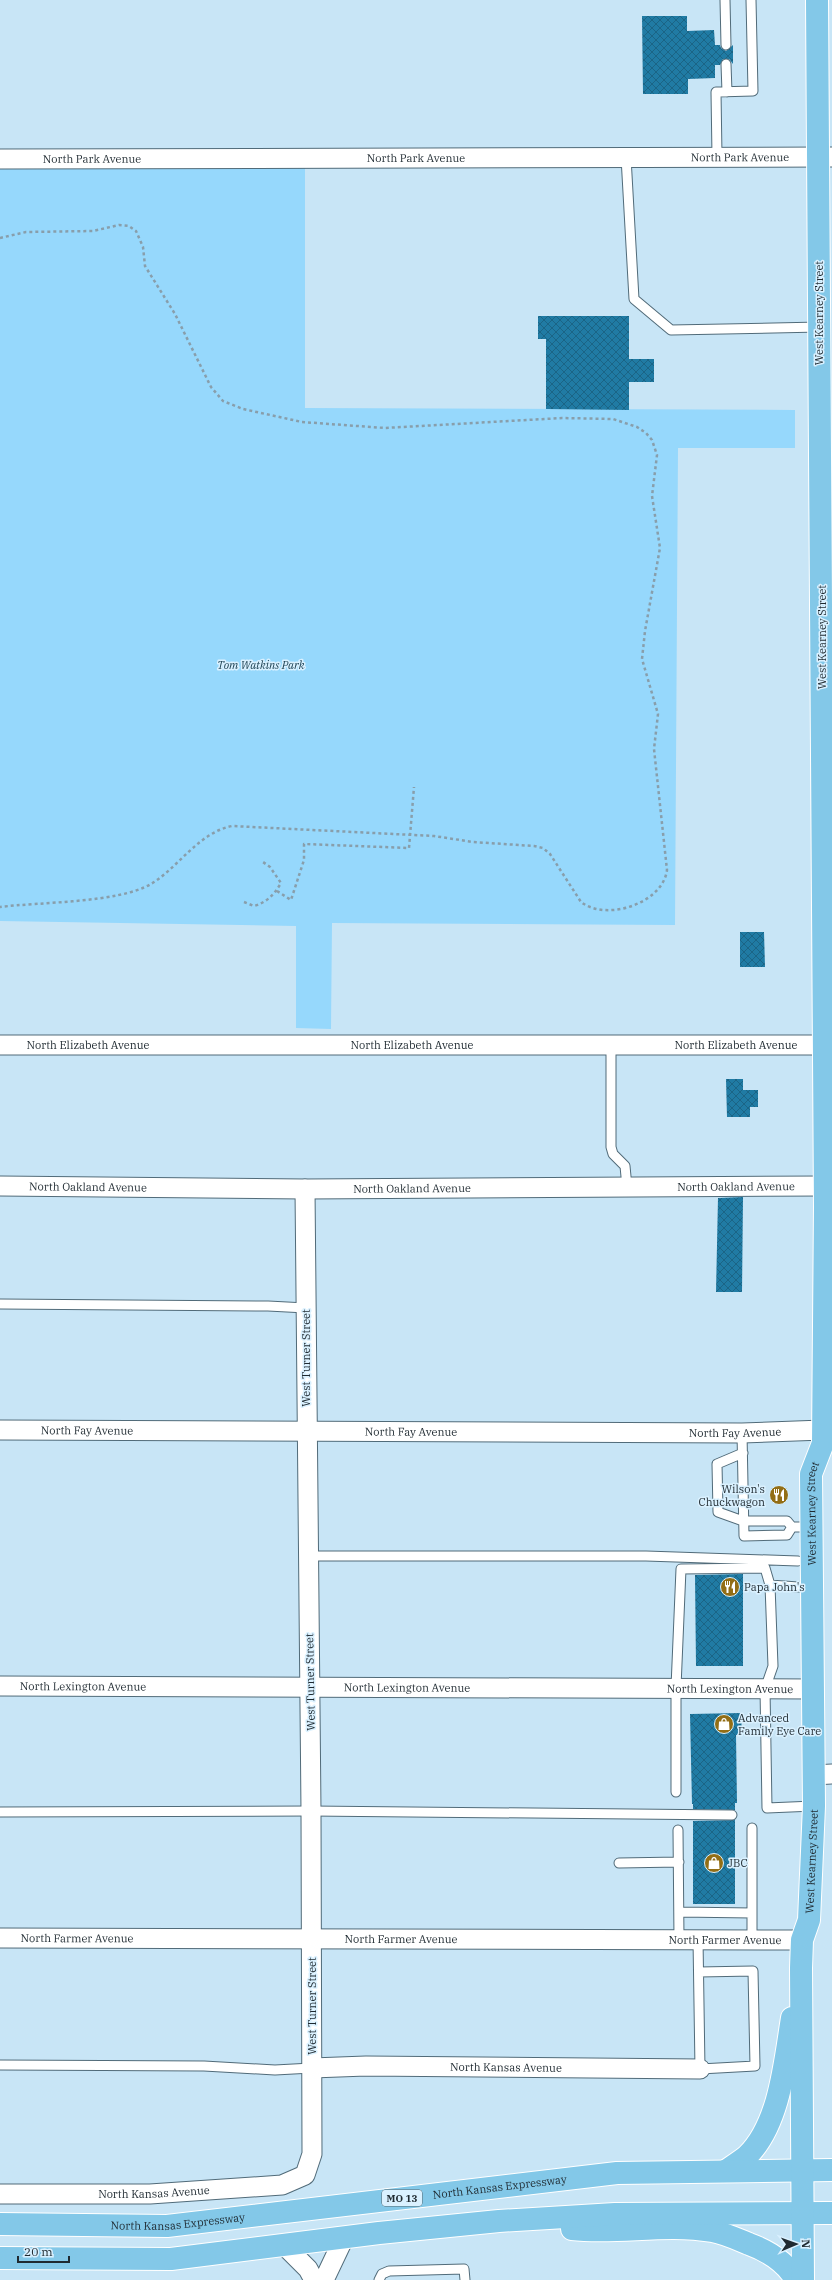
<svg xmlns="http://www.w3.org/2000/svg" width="832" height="2280" viewBox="0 0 832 2280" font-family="'IBM Plex Serif',serif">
  <defs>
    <pattern id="building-cross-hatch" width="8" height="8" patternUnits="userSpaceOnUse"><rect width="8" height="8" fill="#207ba4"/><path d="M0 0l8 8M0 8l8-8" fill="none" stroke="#1b6586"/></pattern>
  </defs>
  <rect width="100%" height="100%" fill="#c8e5f6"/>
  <path fill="#96d8fc" d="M305,163v245l490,2v38h-117l-3,477 -343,-2 -1,106 -35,-1v-102l-296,-5v-757z"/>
  <path fill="url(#building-cross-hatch)" d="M642,16h45v15l27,-1 1,15h5l1,3 5,3 7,-6v19l-4,-5h-6l-3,6h-5v13l-27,1v15h-45z
    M538,316h91v43h25v23h-25v28l-83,-1v-70h-8z
    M740,932h24l1,35h-25z
    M726,1079h17v11h15v17h-8v10h-23z
    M743,1197l-1,95h-26l2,-94z
    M743,1574v92h-47l-1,-91z
    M741,1713l1,22h-6l1,68h-2v7l-42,-1v-5h-1l-2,-90z
    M735,1820v84h-42v-83z"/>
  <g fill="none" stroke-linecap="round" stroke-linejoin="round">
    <defs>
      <path id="lane" d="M725,0l1,45
        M726,64l1,28
        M717,156l-1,-64 37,-1 -2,-91
        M626,157l8,142 37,31 149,-3
        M611,1045v102l2,7 12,12 2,21
        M0,1304l268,2 38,2
        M742,1433l2,103 43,-1 5,-8
        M743,1453l-26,11 1,48 25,9h44l5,6h19
        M308,1556h338l152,5
        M812,1588l-42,-3 3,81 -8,23 2,119 47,-2
        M676,1792v-105l5,-118 84,-1 5,17
        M0,1812l311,-1 421,4
        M752,1828v111
        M678,1830l1,109
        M619,1863l60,-1
        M680,1912l72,1
        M698,1939l2,130 55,-3 -2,-95 -54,1
        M0,2065l204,1 71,4 37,-2
        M379,2280l3,-6 7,-3 75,-2 1,11"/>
      <g id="street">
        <path id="s1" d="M0,159l832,-2"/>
        <path id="s2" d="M0,1045h824"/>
        <path id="s3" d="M0,1186l305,3 520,-3"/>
        <path id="s4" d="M0,1430l742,3 81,-3"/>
        <path id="s5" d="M0,1686l813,3"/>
        <path d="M814,1775l18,-1"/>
        <path id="s6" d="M0,1938l802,2"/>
        <path id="s7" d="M312,2068l54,-2 334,3"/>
        <path id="s8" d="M0,2194h150l132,-9 23,-10 7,-21 -1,-343 -6,-622"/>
        <path d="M284,2245l24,24 6,11"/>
        <path d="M324,2280l20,-42"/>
      </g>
      <g id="primary">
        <path d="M727,2170c6,-4 14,-9 20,-14 33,-32 38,-95 45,-138"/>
        <path id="s9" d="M0,2224l167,2 450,-53 215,-3"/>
        <path d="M572,2229c46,5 94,-6 140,2 12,2 25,8 37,13 19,7 37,18 47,36"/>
        <path d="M0,2258l171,1 208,-26 120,-12 116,-7 217,-1"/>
        <path id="s10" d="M803,2280l-2,-312 1,-28 7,-20 5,-114 -3,-332 12,-31 2,-236 -8,-1207"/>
      </g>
    </defs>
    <use href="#lane" stroke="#516b79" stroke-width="11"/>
    <use href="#street" stroke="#516b79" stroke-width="21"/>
    <use href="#primary" stroke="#fff" stroke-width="24"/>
    <path stroke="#889eab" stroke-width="2.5" stroke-dasharray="3 3" stroke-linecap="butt" d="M0,238l26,-6 67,-1 26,-6 10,1 7,5 7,16 2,19 30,48 36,73 12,14 20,8 59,13 83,6 177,-10 51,1 24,8 9,6 6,7 5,15 -5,41 8,52 -15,83 -3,28 16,55 -4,35 13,121c-4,33 -60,52 -86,32l-31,-48 -7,-6 -9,-2 -61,-4 -39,-6 -202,-10c-34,7 -53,41 -81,58 -32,19 -112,18 -151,23
      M277,891l14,9 13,-40v-16l105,4 5,-61
      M244,902l10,4c13,-4 20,-11 27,-23l-11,-16 -7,-5"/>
    <use href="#lane" stroke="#fff" stroke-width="9"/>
    <use href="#street" stroke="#fff" stroke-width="19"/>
    <use href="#primary" stroke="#83c8e8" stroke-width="22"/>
  </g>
  <defs>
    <symbol id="restaurant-disc" viewBox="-11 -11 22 22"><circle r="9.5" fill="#936e15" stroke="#daf1ff"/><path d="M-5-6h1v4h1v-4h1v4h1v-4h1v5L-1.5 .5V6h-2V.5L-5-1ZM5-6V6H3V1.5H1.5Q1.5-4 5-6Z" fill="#fff"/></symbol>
    <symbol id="shop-disc" viewBox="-11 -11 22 22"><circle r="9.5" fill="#936e15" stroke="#daf1ff"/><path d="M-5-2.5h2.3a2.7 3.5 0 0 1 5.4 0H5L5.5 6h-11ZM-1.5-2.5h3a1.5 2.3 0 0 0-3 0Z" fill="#fff"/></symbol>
  </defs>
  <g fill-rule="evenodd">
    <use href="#restaurant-disc" x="768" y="1484" width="22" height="22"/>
    <use href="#restaurant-disc" x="719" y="1576" width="22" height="22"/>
    <use href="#shop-disc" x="713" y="1713" width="22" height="22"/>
    <use href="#shop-disc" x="703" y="1852" width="22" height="22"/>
  </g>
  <g text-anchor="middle" stroke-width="3" stroke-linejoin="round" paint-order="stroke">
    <rect fill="#daf1ff" stroke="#57666f" stroke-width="1" x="382" y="2190" width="40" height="16" rx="3"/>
    <g font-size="10" font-weight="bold" fill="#1f2a31">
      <text x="402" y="2202">MO 13</text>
    </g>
    <g font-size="11" fill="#1f2a31" stroke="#daf1ff">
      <text dy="4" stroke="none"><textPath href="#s1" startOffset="740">North Park Avenue</textPath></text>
      <text dy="4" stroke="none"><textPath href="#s1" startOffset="92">North Park Avenue</textPath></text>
      <text dy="4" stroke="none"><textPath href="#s1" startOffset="416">North Park Avenue</textPath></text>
      <text transform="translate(819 313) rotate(-90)" y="4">West Kearney Street</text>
      <text transform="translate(822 637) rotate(-90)" y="4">West Kearney Street</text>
      <text dy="4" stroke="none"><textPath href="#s2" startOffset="88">North Elizabeth Avenue</textPath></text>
      <text dy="4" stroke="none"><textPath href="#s2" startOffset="412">North Elizabeth Avenue</textPath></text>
      <text dy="4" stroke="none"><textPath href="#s2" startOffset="736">North Elizabeth Avenue</textPath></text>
      <text dy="4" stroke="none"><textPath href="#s3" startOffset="736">North Oakland Avenue</textPath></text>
      <text dy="4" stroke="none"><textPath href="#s3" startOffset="88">North Oakland Avenue</textPath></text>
      <text dy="4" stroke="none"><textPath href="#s3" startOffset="412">North Oakland Avenue</textPath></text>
      <text transform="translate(306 1358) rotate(-90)" y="4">West Turner Street</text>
      <text dy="4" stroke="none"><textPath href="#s4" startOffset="87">North Fay Avenue</textPath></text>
      <text dy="4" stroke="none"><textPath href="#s4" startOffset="735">North Fay Avenue</textPath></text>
      <text dy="4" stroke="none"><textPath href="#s4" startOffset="411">North Fay Avenue</textPath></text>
      <text dy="4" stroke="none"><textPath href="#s10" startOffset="768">West Kearney Street</textPath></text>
      <text transform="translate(310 1682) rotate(-91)" y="4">West Turner Street</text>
      <text dy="4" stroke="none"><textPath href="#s5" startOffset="83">North Lexington Avenue</textPath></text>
      <text dy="4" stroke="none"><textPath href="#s5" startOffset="407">North Lexington Avenue</textPath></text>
      <text dy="4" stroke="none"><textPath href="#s5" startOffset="730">North Lexington Avenue</textPath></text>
      <text dy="4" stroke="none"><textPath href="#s10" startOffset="420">West Kearney Street</textPath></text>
      <text dy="4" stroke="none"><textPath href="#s6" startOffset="77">North Farmer Avenue</textPath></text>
      <text dy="4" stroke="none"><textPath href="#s6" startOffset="401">North Farmer Avenue</textPath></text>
      <text dy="4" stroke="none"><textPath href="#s6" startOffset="725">North Farmer Avenue</textPath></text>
      <text transform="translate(312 2006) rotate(-90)" y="4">West Turner Street</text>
      <text dy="4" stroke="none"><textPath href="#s7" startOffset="194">North Kansas Avenue</textPath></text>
      <text dy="4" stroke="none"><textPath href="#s9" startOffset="502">North Kansas Expressway</textPath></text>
      <text dy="4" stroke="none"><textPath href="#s8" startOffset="154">North Kansas Avenue</textPath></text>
      <text dy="4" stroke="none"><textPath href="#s9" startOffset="178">North Kansas Expressway</textPath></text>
    </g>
    <g font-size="11" font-style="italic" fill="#1c4153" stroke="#daf1ff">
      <text x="261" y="669">Tom Watkins Park</text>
    </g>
    <g font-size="11" fill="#1f2a31" stroke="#daf1ff" text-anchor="start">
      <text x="765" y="1493" text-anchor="end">Wilson's<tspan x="765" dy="13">Chuckwagon</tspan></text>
      <text x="744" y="1591">Papa John's</text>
      <text x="738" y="1722">Advanced<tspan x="738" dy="13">Family Eye Care</tspan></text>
      <text x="728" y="1867">JBC</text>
    </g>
  </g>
  <g transform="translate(796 2244) rotate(88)" stroke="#daf1ff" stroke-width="3" paint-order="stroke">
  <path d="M0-3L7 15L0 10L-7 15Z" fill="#1f2a31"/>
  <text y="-6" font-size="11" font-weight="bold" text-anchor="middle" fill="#1f2a31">N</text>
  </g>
  <path d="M18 2256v6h51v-6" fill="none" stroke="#1f2a31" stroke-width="2"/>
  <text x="24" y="2256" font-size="12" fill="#1f2a31" stroke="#daf1ff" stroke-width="3" paint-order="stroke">20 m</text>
</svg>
